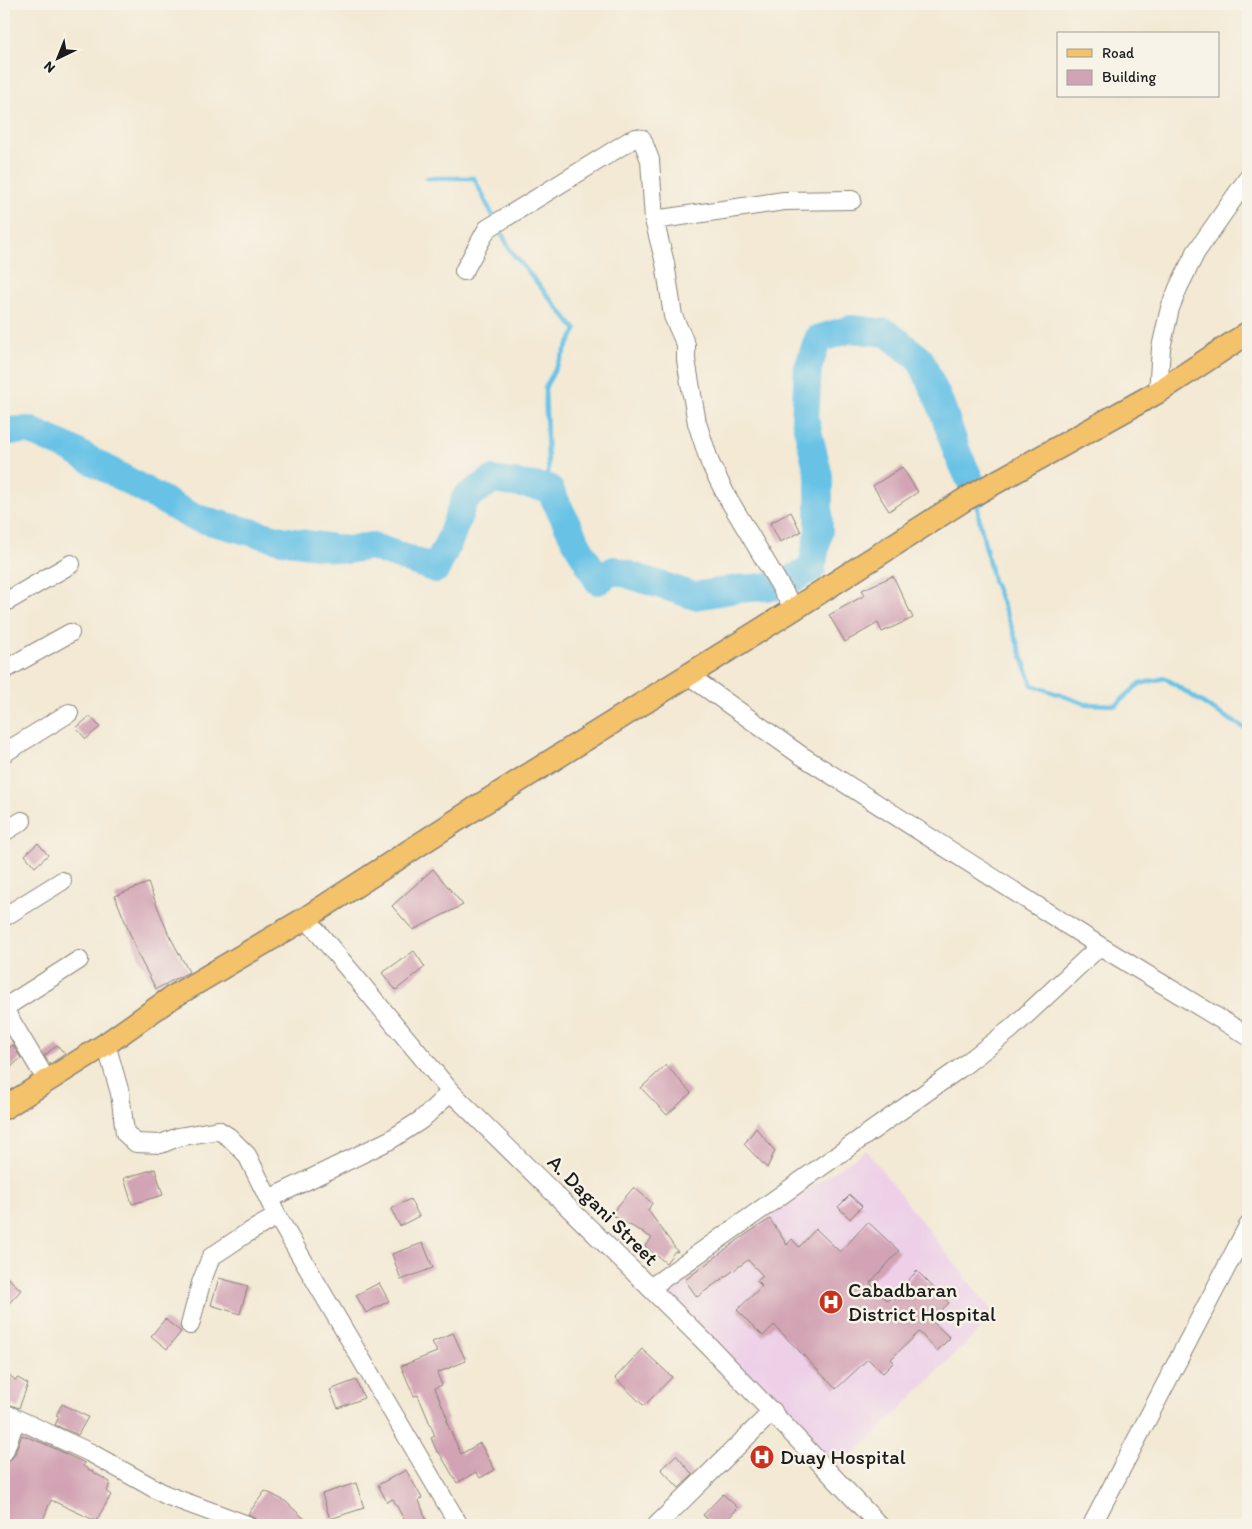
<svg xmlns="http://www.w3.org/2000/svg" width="1252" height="1529" viewBox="0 0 1252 1529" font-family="Itim,sans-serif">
  <rect width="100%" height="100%" fill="#f7f3e8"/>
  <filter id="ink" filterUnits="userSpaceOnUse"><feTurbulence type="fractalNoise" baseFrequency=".02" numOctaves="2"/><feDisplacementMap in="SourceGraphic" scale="10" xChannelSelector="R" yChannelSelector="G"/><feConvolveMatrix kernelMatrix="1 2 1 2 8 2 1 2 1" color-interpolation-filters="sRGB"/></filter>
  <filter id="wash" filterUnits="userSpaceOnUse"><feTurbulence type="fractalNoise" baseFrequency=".0096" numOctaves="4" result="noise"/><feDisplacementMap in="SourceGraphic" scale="20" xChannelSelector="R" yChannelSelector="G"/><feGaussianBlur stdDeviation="1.12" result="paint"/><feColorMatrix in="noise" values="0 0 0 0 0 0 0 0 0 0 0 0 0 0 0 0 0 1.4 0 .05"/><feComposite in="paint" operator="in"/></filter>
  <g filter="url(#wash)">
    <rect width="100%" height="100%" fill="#f3e9d4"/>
    <path fill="#edd0e8" d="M866,1150l129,165 -158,156 -173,-182z"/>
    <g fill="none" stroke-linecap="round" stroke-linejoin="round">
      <path stroke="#68c2e6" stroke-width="4.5" d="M427,178h47l21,42
        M499,227l11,23 66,80 -31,58 4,100
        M977,501l2,17 14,62 18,45 21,60 54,19 30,1 23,-21 26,-6 47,31 36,21"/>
      <path stroke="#68c2e6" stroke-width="28" d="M4,431l25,-1 40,18 124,69 89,23 65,10 24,-4 65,23 14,-30 15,-41 27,-18 57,8 25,50 24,43 16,-11 81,26 42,-7 43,-3 32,-18 7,-38v-54l-14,-57 3,-51 10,-29 33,-10 36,4 33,26 21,46 16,47 19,41"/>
    </g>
    <g id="blocks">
      <path fill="#d2a3b4" d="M902,467l16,25 -29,19 -16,-25z
        M791,512l10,20 -21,10 -10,-19z
        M893,576l20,42 -31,14 -4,-9 -33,19 -16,-27 36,-20 -3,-5z
        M90,716l10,11 -14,12 -10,-11z
        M38,843l10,12 -13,12 -10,-12z
        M433,869l30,36 -50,25 -21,-24z
        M148,883l20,50 21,39 -33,17 -17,-32 -24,-61z
        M414,951l11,16 -29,23 -14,-17z
        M13,1045l8,13 -11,10 -6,-7v-8z
        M57,1045l8,9 -15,10 -6,-8z
        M666,1065l25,28 -24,22 -26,-27z
        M756,1128l19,23 -8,17 -23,-24z
        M155,1169l8,26 -31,9 -8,-26z
        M634,1187l18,16 -4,7 30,42 -3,-1 -9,12 -21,-17 7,-8 -41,-24z
        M850,1195l12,11 -12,13 -12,-12z
        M410,1199l9,17 -19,10 -9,-17z
        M770,1219l17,26 5,-6 7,8 17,-18 24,23 28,-30 31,29 -29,32 18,18 29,-30 32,32 -18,17 19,18 -13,13 -18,-19 -28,27 3,3 -11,11 -15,-14 -32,30 -62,-64 -11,11 -26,-26 25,-24 -5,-5 6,-5 -15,-16 -51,37 -12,-17 57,-43z
        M423,1243l10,25 -32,12 -9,-26z
        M4,1274l17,16 -17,19z
        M219,1278l29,8 -8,28 -29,-9z
        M379,1283l10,18 -23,12 -10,-18z
        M165,1319l16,13 -14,17 -16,-13z
        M453,1333l13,28 -29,12 5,12 -7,3 13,32 -2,1 15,33 19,-11 15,27 -15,8 -4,-6 -19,11 -18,-31h-2l-6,-14 4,-2 -17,-41 -4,1 -13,-30 36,-14 -5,-10z
        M642,1349l30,28 -28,29 -29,-28z
        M4,1370l11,10 3,-2 10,6 -9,24 -14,-5 3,-11 -4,-2z
        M356,1380l8,18 -26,10 -8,-18z
        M62,1404l26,13 -10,18 -23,-10 4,-8 -3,-1z
        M22,1435l23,9 40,19 -2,3 27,16 -3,10 4,3 -15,26 -45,-21 -10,25h-37v-63l6,-2 4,-4z
        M676,1455l17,20 -14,13 -18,-19z
        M406,1470l16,28 -3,2 9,25h-21l-14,-26 -6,3 -9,-17z
        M356,1483l8,25 -34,11 -8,-25z
        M265,1491l20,10 26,24h-50l-4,-1 -2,-6 -7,-4z
        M723,1494l15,14 -16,17h-8l-11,-10z"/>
    </g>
  </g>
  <g filter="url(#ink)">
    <use href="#blocks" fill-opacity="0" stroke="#888278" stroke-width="1"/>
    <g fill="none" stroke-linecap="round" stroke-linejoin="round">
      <defs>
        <path id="minor" d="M654,220l130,-19 68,-1
          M464,271l23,-42 144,-89 5,-2 6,1 8,21 4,60 11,43 8,53 13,29v15l11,63 13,40 16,32 68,114
          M1158,392l3,-44 9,-40 9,-22 17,-34 52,-74
          M4,603l67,-39
          M4,670l66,-37
          M688,675l111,79 301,192 148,90
          M4,753l65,-40
          M4,832l18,-11
          M4,917l58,-36
          M306,918l145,174 257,253 171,180
          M4,1008l75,-48
          M4,1009l43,72
          M106,1044l14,49 5,40 11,10 25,1 17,-7 40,-7 11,7 18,18 30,61 182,309
          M269,1199l121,-59 31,-20 30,-28
          M650,1288l309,-219 52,-40 89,-83
          M190,1325l11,-42 10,-26 33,-22 33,-19
          M4,1413l87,40 75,42 81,30
          M4,1452l12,-33
          M657,1525l116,-114
          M1092,1525l156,-299"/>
        <path id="major" d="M4,1108l102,-64 65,-46 135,-80 176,-114 312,-195 170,-109 194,-108 90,-59"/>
      </defs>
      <use href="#minor" stroke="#888278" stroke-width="20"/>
      <use href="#major" stroke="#888278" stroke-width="25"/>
      <use href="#minor" stroke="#fff" stroke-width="18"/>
      <use href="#major" stroke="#f3c26a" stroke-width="22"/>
    </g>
  </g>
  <defs>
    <symbol id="hospital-disc" viewBox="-11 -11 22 22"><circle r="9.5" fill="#c8321e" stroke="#f7f3e8"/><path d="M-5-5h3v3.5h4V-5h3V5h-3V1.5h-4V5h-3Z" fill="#fff"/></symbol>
  </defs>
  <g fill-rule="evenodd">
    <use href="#hospital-disc" x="817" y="1288" width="28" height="28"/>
    <use href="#hospital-disc" x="748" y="1443" width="28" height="28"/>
  </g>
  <g text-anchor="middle" stroke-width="5" stroke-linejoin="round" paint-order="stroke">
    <g font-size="21" fill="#1c1c1c" stroke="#f7f3e8">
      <text transform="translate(603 1210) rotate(45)" y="7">A. Dagani Street</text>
    </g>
    <g font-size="21" fill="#1c1c1c" stroke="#f7f3e8" text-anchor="start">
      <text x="848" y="1297">Cabadbaran<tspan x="848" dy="24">District Hospital</tspan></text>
      <text x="780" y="1464">Duay Hospital</text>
    </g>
  </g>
  <rect width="1252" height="1529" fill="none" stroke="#f7f3e8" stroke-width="20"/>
  <rect x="1057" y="32" width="162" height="65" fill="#f7f3e8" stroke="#9f9d96"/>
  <rect x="1067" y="49" width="25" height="8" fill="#f3c26a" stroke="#9f9d96"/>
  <text x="1102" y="58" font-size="15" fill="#1c1c1c">Road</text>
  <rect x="1067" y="70" width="25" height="15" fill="#d2a3b4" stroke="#9f9d96"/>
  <text x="1102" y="82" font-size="15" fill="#1c1c1c">Building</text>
  <g transform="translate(58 58) rotate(223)" stroke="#f7f3e8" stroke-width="4" paint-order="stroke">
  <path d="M0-4L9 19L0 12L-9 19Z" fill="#1c1c1c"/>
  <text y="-8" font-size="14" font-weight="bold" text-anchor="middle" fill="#1c1c1c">N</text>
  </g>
</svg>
